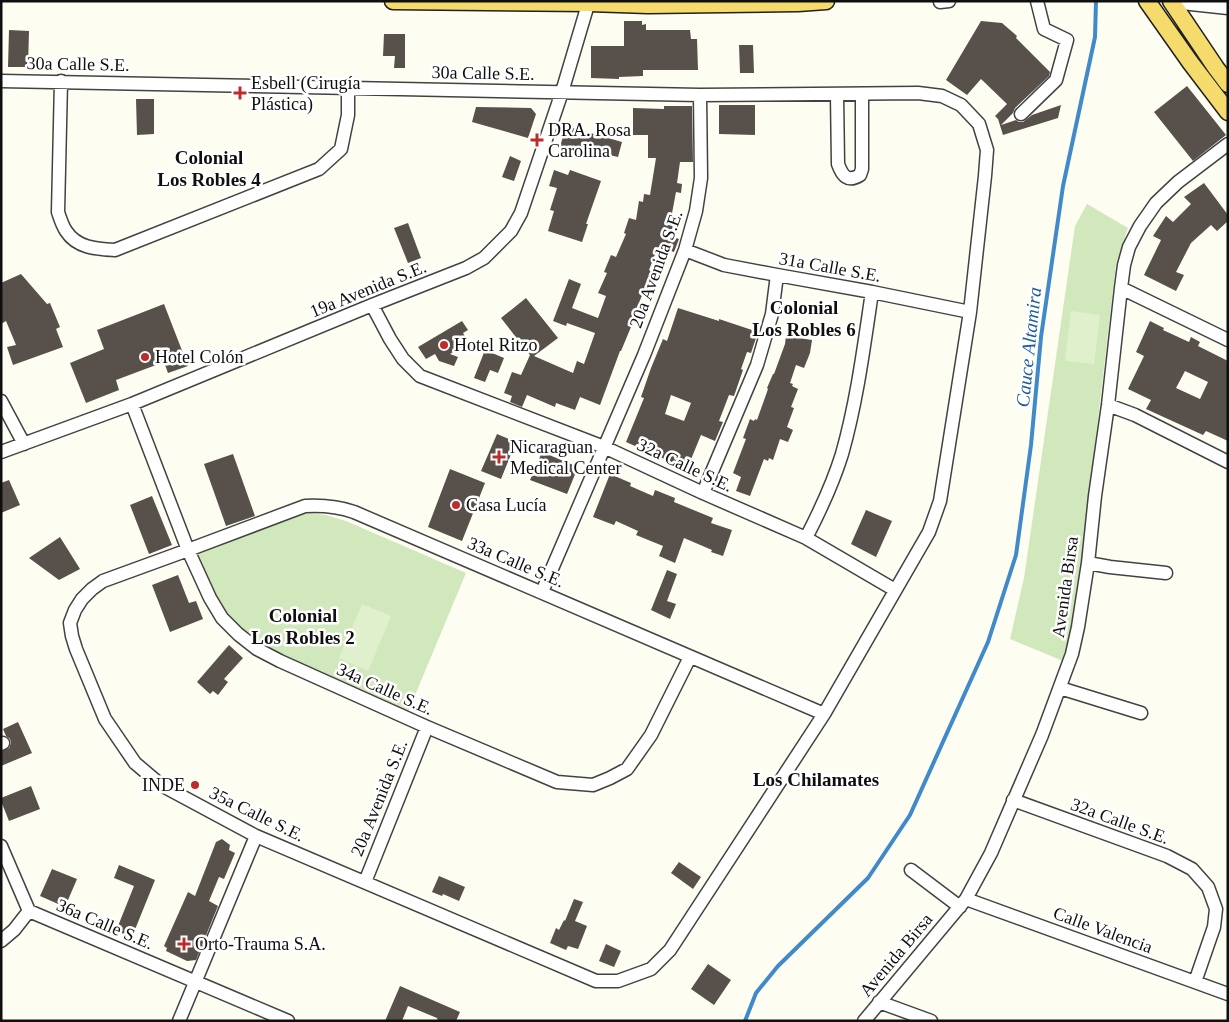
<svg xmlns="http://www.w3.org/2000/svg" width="1229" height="1022" viewBox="0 0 1229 1022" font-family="Georgia,serif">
  <rect width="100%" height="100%" fill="#fefdf1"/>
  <path fill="#d0e8bb" d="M1087,204l41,24 -12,36 -31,267 -17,132 -58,-24 14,-61 51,-352z
    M310,513l16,2 20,6 120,52 -58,139 -141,-64c-15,-11 -33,-23 -44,-40 -10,-17 -17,-36 -26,-54l97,-38z"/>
  <path fill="#e1f0cc" d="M1071,311l29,4 -6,49 -29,-3z
    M362,604l29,12 -23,55 -29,-13z"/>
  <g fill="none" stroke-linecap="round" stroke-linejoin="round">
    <path stroke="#408ac9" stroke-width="4" d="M745,1021l11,-28 22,-27 90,-88 42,-63 78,-173 28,-87 15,-110 10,-108 22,-151 32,-149 1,-36"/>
  </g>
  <path fill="#57504b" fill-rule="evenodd" d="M624,21h18v4l4,-1v6h44l1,9h6l1,31h-55v6l-24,1v2l-28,-1v-32h33z
    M981,21l21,2 15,13 -1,2 34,34 -1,4 -34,32 -2,5 -12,12 15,-5 3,2h4l9,-7 29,-10 -3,13 -55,17 -5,-16 -3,-3 12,-12 -26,-25 -14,16 -21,-15z
    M9,30l20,1 -1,36h-20z
    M384,34h21v34h-11l1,-12h-12z
    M739,45h14l1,28h-14z
    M1187,86l39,49 -33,26 -39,-49z
    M136,99h18v35l-17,1z
    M719,105h36v30l-36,-1z
    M664,106h28l1,56h-13l-3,21 5,1 -1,9 -5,-1 -6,32h3l-2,12 8,3 -5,13 -16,-5 -9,23 3,2 -17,40 2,1 -5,14h-1l-10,24h-1l-20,54 -20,-8 -5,13 -19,-7 -1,4 -28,-12 -5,12 -12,-5 2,-6 -8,-3 8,-21 9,3 9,-20 -29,-37 25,-20 32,40 -24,18 39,17 4,-12 7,3 11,-31 -28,-10 -1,3 -13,-5 16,-42 12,5 -9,24 26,10 8,-22 -8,-3 9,-20 -3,-1 7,-17 5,2 10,-23 -2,-1 5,-15 7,2 3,-19 4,1 1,-8 6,1 6,-37h-8v-23h-15v-27l31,1z
    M476,107l55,1 5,6 -8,24 -56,-16z
    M566,126l56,16 -4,15 -13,-3 -2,5 -43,-12z
    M510,156l11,5 -7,20 -12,-4z
    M554,170l14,5 2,-5 31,11 -15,43h2l-6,18 -34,-11 6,-20 -4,-1 7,-22 -8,-2z
    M1204,183l24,32v6l-11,10 -6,-6 -20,18 -15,29 8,3 -8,16 -32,-16 17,-35 -8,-4 13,-20 7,6 18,-18 -7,-7z
    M408,223l13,35 -13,5 -14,-35z
    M21,274l26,30 3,-1 10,24 -4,2 7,18 -50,18 -6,-18 9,-2 -10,-24 -5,3v-41z
    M164,304l24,62 -20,7 -4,-11 -48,18 3,10 -33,13 -16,-40 34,-14 -7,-19z
    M678,308l41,13v-2l39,13 -7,21 -4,-1 -6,17 2,1 -9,26 -5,-1 -10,26 4,1 -8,19 -14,-6 -14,34 -61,-27 18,-44 -3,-1 10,-29 12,-29 4,2zM671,395l20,8 -7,18 -19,-7z
    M462,321l6,9 -5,3 6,10 -19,11 8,3 -4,9 -15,-5 -4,-7 -9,5 -8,-12z
    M1150,321l14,7 -1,2 26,12 2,-5 9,5 -2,4 30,15v80l-22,-10 -3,4 -57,-26 5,-9 -23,-11 16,-33 -8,-4zM1185,371l23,11 -8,17 -24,-11z
    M786,336l26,4 -2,13 -6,15 -8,-3 -6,18 3,1 -1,2 6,3 -7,18 3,1 -7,19 6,3 -5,12 -8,-3 -7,21 -4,-2 -1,3 -4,-2 -14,37 -14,-5 5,-14 -8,-4 13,-34 -3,-1 7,-19 4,2 1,-2 2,1 11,-31 -1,-1 6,-14h1l11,-30z
    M485,350l19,8 -6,15 -8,-3 -5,12 -11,-4z
    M497,434l19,8 -15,37 -20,-8z
    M542,452l36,15 -11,27 -37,-14z
    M233,454l22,62 -29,10 -22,-62z
    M450,469l35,14 -23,58 -34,-14z
    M610,474l21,9 -1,3 23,10 2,-6 20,8 -1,4 39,16 -2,5 21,7 -9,26 -12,-4 1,-2 -28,-12 -9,25 -16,-7 4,-10 -27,-11 2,-4 -22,-10 -2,4 -21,-8z
    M9,480l11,25 -19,8v-30z
    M152,496l20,49 -23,9 -19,-49z
    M866,510l26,11 -16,36 -25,-13z
    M60,537l20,32 -21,11 -30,-22z
    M667,570l10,4 -10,27 9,3 -6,15 -19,-9z
    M178,575l11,28 7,-2 7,18 -33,13 -18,-47z
    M229,645l14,13 -19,21 4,3 -10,13 -5,-4 -3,3 -13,-12z
    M18,722l14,31 -31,13v-14l8,-4 2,-5 -1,-4 -4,-3 -3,-7z
    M31,786l9,23 -31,12 -8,-20v-3z
    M222,839l8,6 -1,5 6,3 -11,26 -5,-2 -10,24 9,5 -22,54 -9,1 -21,-10 1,-3 -3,-2 24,-54 7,4 21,-54z
    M679,862l22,15 -8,12 -22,-16z
    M119,865l36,15 -23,57 -16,-6 18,-45 -20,-8z
    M52,869l25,10 -12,28 -25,-11z
    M439,876l26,11 -6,14 -16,-7 -1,2 -10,-4z
    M574,899l9,3 -8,19 12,5 -9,23 -10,-3 -2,4 -16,-7 6,-15 3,2 5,-10 1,1z
    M606,944l15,7 -7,16 -15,-6z
    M708,964l23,16 -17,25 -23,-16z
    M400,986l60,26 -4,9h-18l-1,-3 -29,-12 -6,15h-17z"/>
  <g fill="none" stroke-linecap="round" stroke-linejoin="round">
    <defs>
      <path id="minor" d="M940,1v1l9,-1
        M1172,2l56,6
        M1,81l699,14 218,-2 24,3 19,9 18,19 8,26 -2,26 -15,136 -30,189 -11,31 -105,182 -154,236 -19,19 -33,12h-22l-340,-145 -95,-51 -26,-22 -30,-44 -29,-70 -4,-13 -2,-13 5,-13 7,-11 10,-10 11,-8 85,-31 117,-44c18,-1 32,0 49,6l470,202
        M61,81l-3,131c2,6 4,13 8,19 11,17 30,18 49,19l204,-81 22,-20 7,-34v-28
        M837,94l1,70c4,11 9,19 22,11l2,-6v-75
        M1021,114l35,-34 11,-40 -23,-11 -7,-28
        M685,250l39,15 53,10 95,17 98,20
        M1121,288l107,52
        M372,305l18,34 13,20 17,17 184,71 99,46 103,45 89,52
        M1,401l23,43
        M132,404l56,146 22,48 12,20 16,16 19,15 23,12 147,66 130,55 36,3 17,-7 17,-9 24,-34 39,-78
        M1108,405l27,10 93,47
        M1,452l131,-48 240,-99 94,-37 18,-10 27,-27 10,-18 41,-121 27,-91
        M703,493l54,-128 15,-51 5,-39
        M806,538c14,-27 27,-55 36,-84 15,-53 22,-108 30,-162
        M1088,563l22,4 56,6
        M542,592l102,-237 41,-105 11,-39 5,-33 -1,-83
        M1060,688l81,25
        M1,744l2,-1
        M1013,800l154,56 25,13 16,18 8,22 -2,18 -19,55
        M1,846l28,65 259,110
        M911,870l49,37
        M365,882l62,-155
        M966,899l262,95
        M1,941l13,-11 15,-19
        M879,1002l52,19
        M179,1021l77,-185
        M864,1021l102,-122 25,-46 51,-118 30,-81 6,-27 10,-64 7,-67 13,-91 13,-117 3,-23 5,-18 11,-21 16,-23 22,-21 50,-38"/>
      <path id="major" d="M393,1l196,2 59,2 150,-2 28,-2
        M1147,1l43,61 38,50
        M1171,1l45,67 12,16"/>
    </defs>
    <use href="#minor" stroke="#424242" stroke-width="15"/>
    <use href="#major" stroke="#202020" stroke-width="19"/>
    <use href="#minor" stroke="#fff" stroke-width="12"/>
    <use href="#major" stroke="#f4db6b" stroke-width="16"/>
  </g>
  <g fill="#bb2d2b" stroke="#fff" stroke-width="2">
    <path d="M237.5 85.5h5v5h5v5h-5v5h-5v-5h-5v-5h5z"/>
    <path d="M534.5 132.5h5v5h5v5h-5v5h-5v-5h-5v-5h5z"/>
    <circle cx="444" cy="345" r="5"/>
    <circle cx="145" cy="357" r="5"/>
    <path d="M496.5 449.5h5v5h5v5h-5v5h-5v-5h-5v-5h5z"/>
    <circle cx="456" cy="505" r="5"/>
    <circle cx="195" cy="785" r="5"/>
    <path d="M181.5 936.5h5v5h5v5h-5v5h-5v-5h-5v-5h5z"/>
  </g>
  <g text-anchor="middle" stroke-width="5" stroke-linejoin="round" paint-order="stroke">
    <g font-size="18" fill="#0f0f0f" stroke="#fff">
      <text transform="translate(78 64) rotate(1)" y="6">30a Calle S.E.</text>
      <text transform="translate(483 73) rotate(1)" y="6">30a Calle S.E.</text>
      <text transform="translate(830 267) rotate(10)" y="6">31a Calle S.E.</text>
      <text transform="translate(656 269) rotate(-70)" y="6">20a Avenida S.E.</text>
      <text transform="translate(368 289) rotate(-22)" y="6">19a Avenida S.E.</text>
      <text transform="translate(685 465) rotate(25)" y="6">32a Calle S.E.</text>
      <text transform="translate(516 562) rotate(23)" y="6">33a Calle S.E.</text>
      <text transform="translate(1065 587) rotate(-82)" y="6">Avenida Birsa</text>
      <text transform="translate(385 689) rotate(24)" y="6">34a Calle S.E.</text>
      <text transform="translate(379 798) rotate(-68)" y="6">20a Avenida S.E.</text>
      <text transform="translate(257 814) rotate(26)" y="6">35a Calle S.E.</text>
      <text transform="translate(1120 821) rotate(20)" y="6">32a Calle S.E.</text>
      <text transform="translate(105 924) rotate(23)" y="6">36a Calle S.E.</text>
      <text transform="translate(1103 930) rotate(20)" y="6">Calle Valencia</text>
      <text transform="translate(896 955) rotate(-50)" y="6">Avenida Birsa</text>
    </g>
    <g font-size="18" fill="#0f0f0f" stroke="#fff" text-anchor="start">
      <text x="251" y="89">Esbell (Cirugía<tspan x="251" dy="21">Plástica)</tspan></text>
      <text x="548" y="136">DRA. Rosa<tspan x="548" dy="21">Carolina</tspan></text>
      <text x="454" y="351">Hotel Ritzo</text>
      <text x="155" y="363">Hotel Colón</text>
      <text x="510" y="453">Nicaraguan<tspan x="510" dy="21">Medical Center</tspan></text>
      <text x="466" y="511">Casa Lucía</text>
      <text x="185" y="791" text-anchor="end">INDE</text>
      <text x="195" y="950">Orto-Trauma S.A.</text>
    </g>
    <g font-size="19" font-weight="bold" fill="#0f0f0f" stroke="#fff">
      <text x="209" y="164">Colonial<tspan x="209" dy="22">Los Robles 4</tspan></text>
      <text x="804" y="314">Colonial<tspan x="804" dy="22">Los Robles 6</tspan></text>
      <text x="303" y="622">Colonial<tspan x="303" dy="22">Los Robles 2</tspan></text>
      <text x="816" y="786">Los Chilamates</text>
    </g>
    <g font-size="19" font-style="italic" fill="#1b5c9d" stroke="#fff">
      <text transform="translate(1028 347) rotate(-84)" y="7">Cauce Altamira</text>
    </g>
  </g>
  <rect width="1229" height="1022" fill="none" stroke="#0f0f0f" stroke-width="5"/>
</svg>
